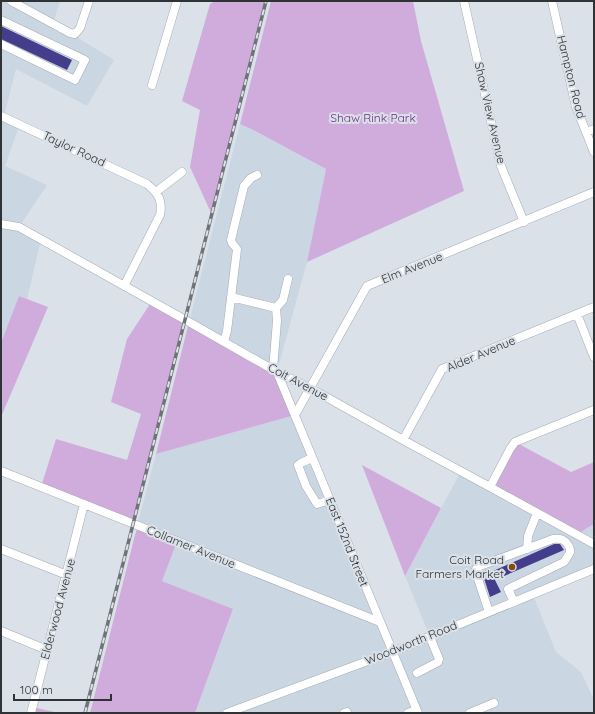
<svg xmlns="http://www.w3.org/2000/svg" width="595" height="714" viewBox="0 0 595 714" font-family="Quicksand,sans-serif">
  <rect width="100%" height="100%" fill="#dbe1e8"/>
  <path fill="#cbd6e3" d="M1,1h59l-7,23 17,9 44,27 -27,46 -71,-37 -12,47 16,8 -15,42 42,19 -28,42 22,13 -14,59 -7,-3 -19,47z
    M240,124l12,6 74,39 -19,93 -30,110 -88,-50z
    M295,415l97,237 38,-15 -25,-61 56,-105 116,63 17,-10v45l-61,26 23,57 25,20 13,28v13h-399l38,-103 -71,-29 -24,-55 1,-8 17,-64z"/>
  <path fill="#d0acdd" d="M215,1h51l-54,214 -22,-48 10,-57 -18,-9 28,-97z
    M271,1h142l8,40 43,150 -157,71 19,-93 -73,-39 -13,-6z
    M19,296l29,11 -47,110v-74z
    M152,301l32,18 -2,12 -49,193 -92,-37 15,-48 71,21 14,-46 -30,-12 16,-63z
    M189,322l88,50 18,43 -139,39z
    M515,442l56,30 23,-10v62l-17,10 -87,-47z
    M362,465l79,43 -36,68z
    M138,526l39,15 -15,40 71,28 -38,104h-105l45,-178z
    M32,707l27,6h-28z"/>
  <path fill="#443d8b" d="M1,26l71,34 -5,10 -66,-31z
    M554,544h6l4,6 -69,30 6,12 -11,5 -8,-25 7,-4 2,4z"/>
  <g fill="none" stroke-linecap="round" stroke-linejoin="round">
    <defs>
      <path id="minor" d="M11,1l59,32 5,1 5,-6 9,-27
        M464,1l37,165 23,56
        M552,1l24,106 18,45
        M1,20l84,40 -10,20 -74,-36
        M152,85l25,-84
        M1,116l146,68c11,9 16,16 13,31l-36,71
        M586,132l8,-3
        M156,192l26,-20
        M1,224l18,3 170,95 88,50 33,16 93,52 87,47 104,57
        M231,297l45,11
        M577,314l17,43
        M224,342l3,-11 10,-82 -5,-6 -1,-3 13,-54 7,-8 6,-3
        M273,369l4,-48 -1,-13 7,-8 5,-21
        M277,372l141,341
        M295,415l72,-129 227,-94
        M403,440l39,-71 152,-62
        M312,458l-11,5 -3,2 8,21 11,18 13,-4
        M1,471l379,151
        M490,487l20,-38 5,-7 79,-32
        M1,549l66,26
        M527,549l1,-13 9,-23
        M489,612l-13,-39v-4l4,-3 73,-27c3,0 7,-1 10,1 4,2 8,8 7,12 -1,3 -4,7 -6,10l-56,27 6,13
        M1,631l46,19
        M417,673l21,-11 1,-3 -9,-22
        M31,713l53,-209
        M227,713l165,-61 202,-83
        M344,713l3,-1v1
        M408,713l8,-3
        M470,713l24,-10"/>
    </defs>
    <use href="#minor" stroke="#a4aab1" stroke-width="9"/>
    <use href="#minor" stroke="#fff" stroke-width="8"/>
    <defs>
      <path id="rail" d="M85,713l181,-712"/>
    </defs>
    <use href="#rail" stroke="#6f7377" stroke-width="3.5"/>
    <use href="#rail" stroke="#dbe1e8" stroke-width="2" stroke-dasharray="6" stroke-linecap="butt"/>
  </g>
  <circle fill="#87490c" stroke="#dbe1e8" stroke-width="1.5" cx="512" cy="567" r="4"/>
  <g text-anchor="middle" stroke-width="4" stroke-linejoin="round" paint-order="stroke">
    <g font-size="12" fill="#303335" stroke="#dbe1e8">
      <text transform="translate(571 77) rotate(76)" y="4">Hampton Road</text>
      <text transform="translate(490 113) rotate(77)" y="4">Shaw View Avenue</text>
      <text transform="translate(74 149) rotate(25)" y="4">Taylor Road</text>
      <text transform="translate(412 268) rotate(-22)" y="4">Elm Avenue</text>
      <text transform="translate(481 354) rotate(-23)" y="4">Alder Avenue</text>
      <text transform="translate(298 382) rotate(28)" y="4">Coit Avenue</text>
      <text transform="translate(347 542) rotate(68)" y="4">East 152nd Street</text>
      <text transform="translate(191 547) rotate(22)" y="4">Collamer Avenue</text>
      <text transform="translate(58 609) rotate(-75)" y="4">Elderwood Avenue</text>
      <text transform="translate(411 643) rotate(-22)" y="4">Woodworth Road</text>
    </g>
    <g font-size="12" fill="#702a86" stroke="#dbe1e8">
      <text x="373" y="122">Shaw Rink Park</text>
    </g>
    <g font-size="12" fill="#303335" stroke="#dbe1e8" text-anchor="end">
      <text x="504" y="564">Coit Road<tspan x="504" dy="14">Farmers Market</tspan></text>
    </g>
  </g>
  <rect width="595" height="714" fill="none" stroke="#303335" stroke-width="4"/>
  <path d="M14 694v6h97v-6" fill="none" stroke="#303335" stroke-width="2"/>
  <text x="20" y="694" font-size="12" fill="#303335" stroke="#dbe1e8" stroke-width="3" paint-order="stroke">100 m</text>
</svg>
